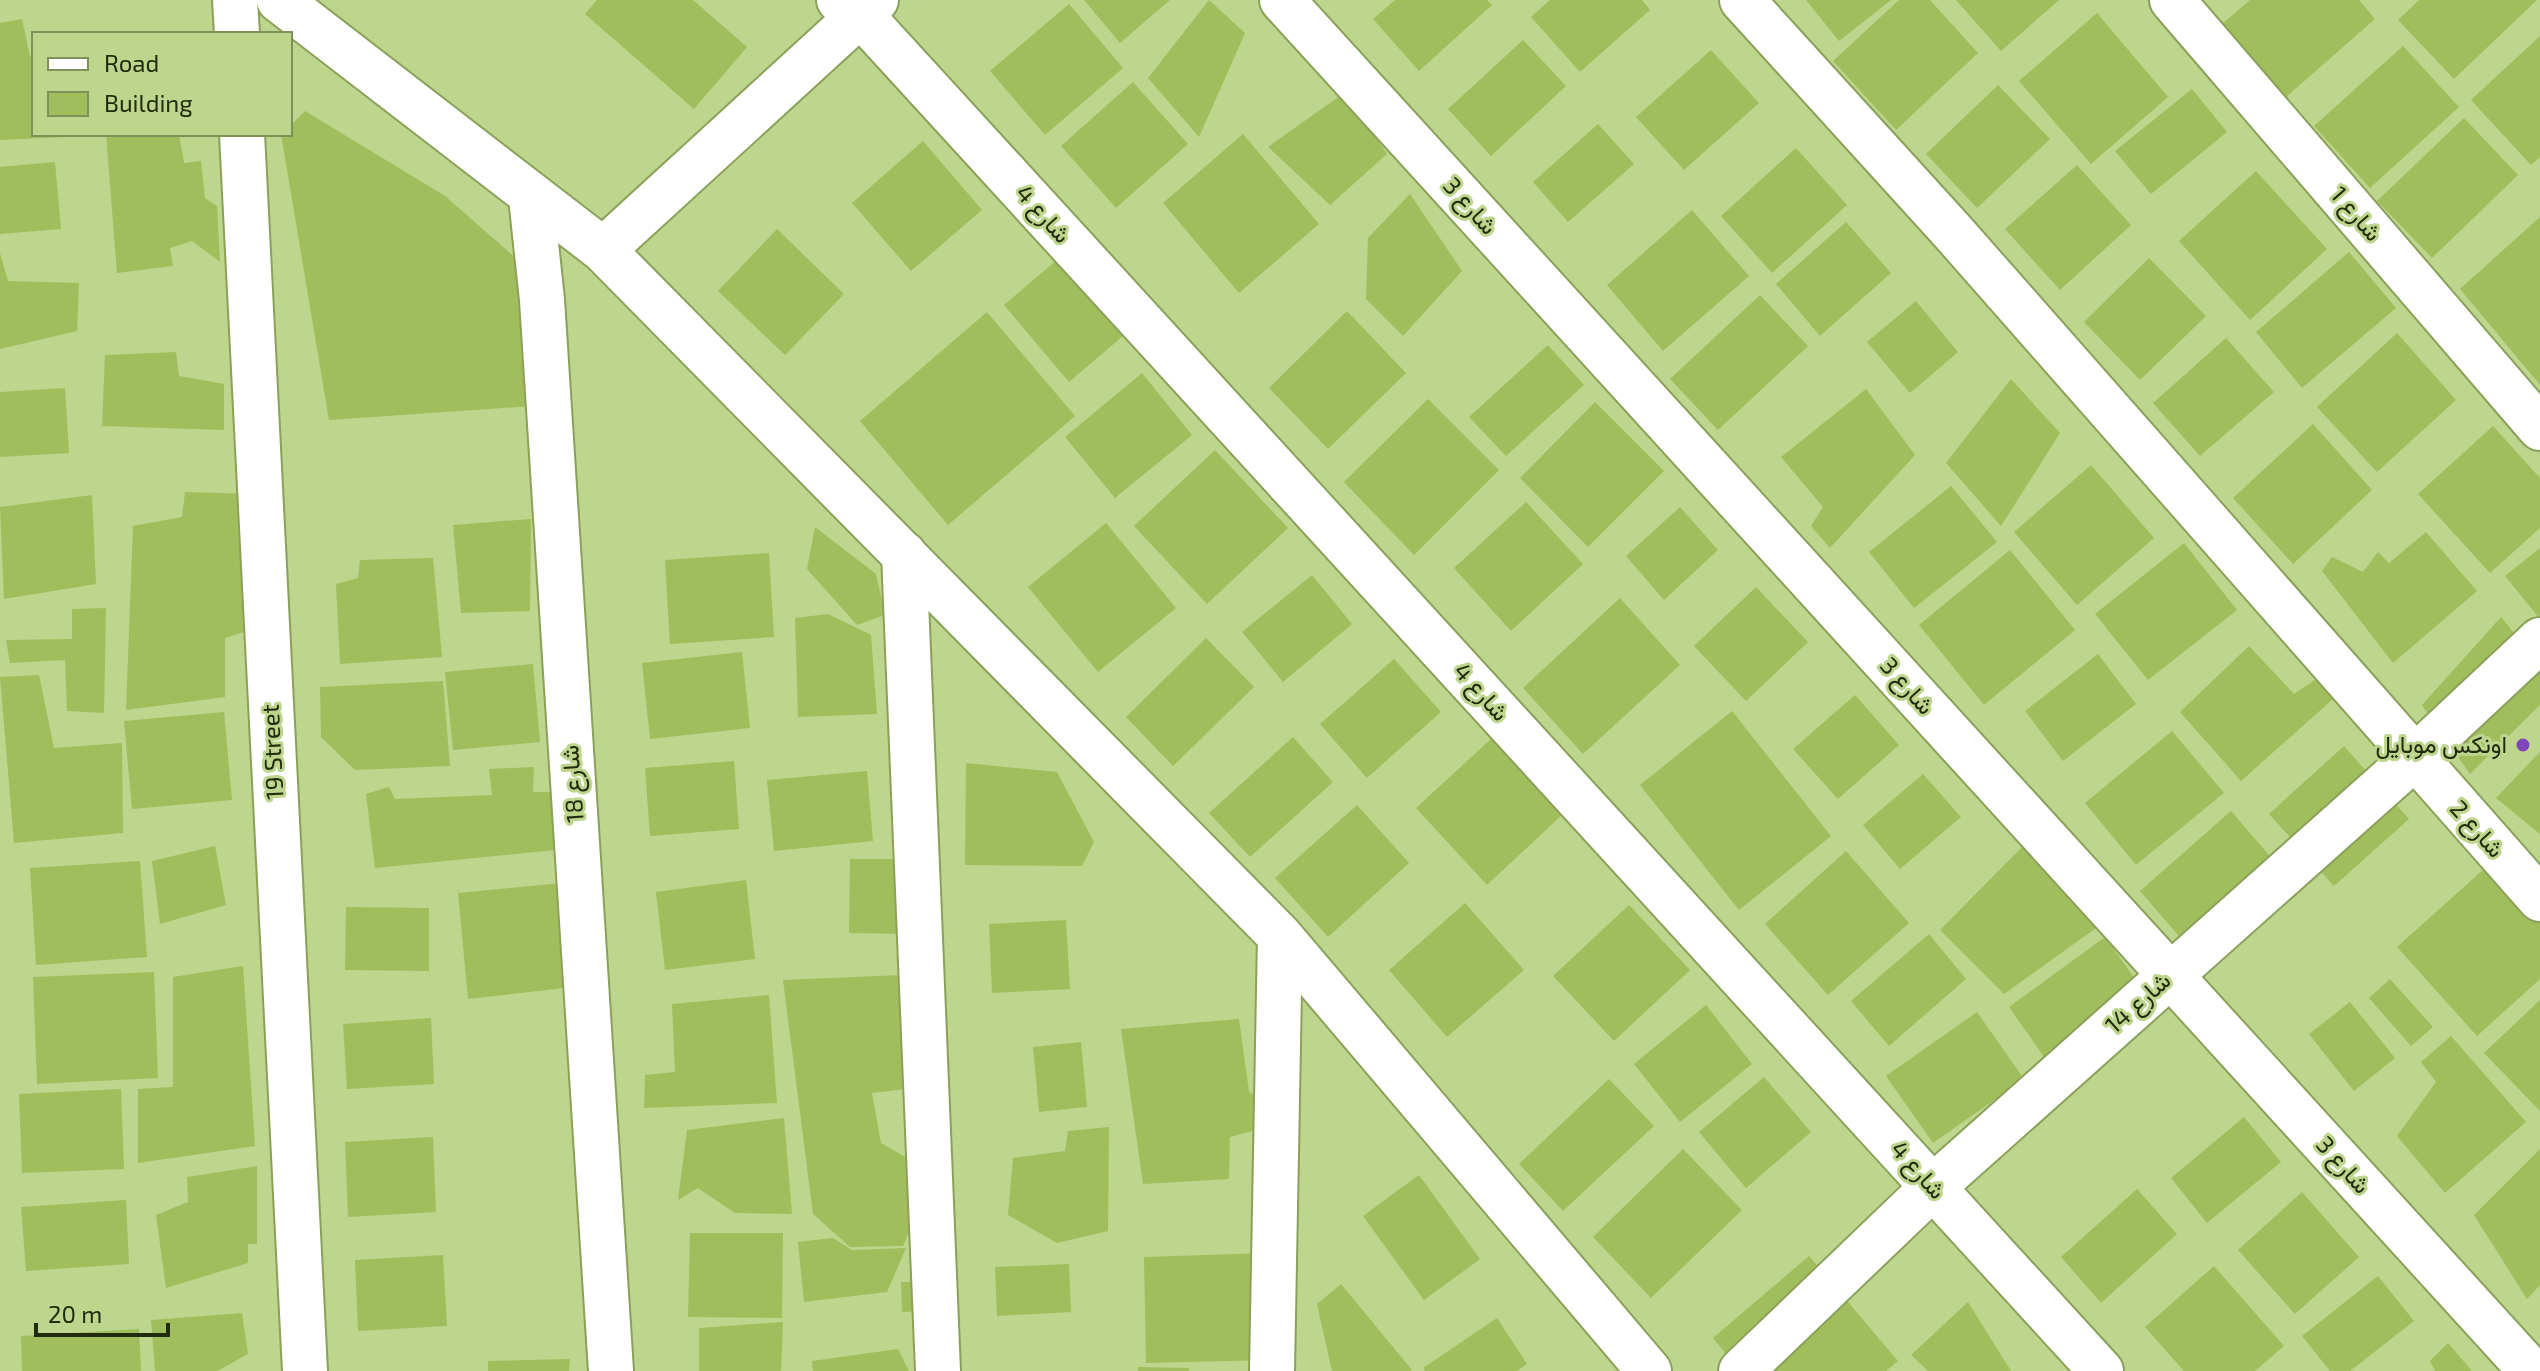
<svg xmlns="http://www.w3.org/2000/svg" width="2540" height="1371" viewBox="0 0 2540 1371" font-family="'Exo 2',Vazirmatn,sans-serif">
  <rect width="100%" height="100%" fill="#bdd58c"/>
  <path fill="#a1be5d" d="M597,0h96l54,47 -53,62 -109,-95z
    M1084,0h86l-50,43z
    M1209,0l36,33 -46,104 -51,-59z
    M1395,0h92l5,5 -73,66 -46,-52z
    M1550,0h92l8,10 -70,62 -49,-55z
    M1806,0h85l-52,41z
    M1899,0h31l48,53 -82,77 -63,-69z
    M1956,0h103l-58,51z
    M2250,0h109l16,19 -90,79 -64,-73z
    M2419,0h118l-83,79 -56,-59z
    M1069,4l54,64 -78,67 -55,-64z
    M2097,13l71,84 -77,67 -72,-83z
    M22,19l8,37 4,-1v79h31v3l-65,3v-117z
    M2540,36v121l-9,8 -60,-65z
    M1523,40l43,46 -75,70 -43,-47z
    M2403,46l56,61 -89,81 -56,-62z
    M1711,50l48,53 -75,67 -48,-53z
    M1133,82l55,62 -72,64 -55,-62z
    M1998,85l52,54 -73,69 -51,-54z
    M2192,89l35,43 -76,62 -36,-43z
    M1344,93l43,61 -57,51 -62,-58z
    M305,111l140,85 89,78 13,131 -218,15 -48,-286h9v-8z
    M2464,118l54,57 -86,83 -55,-57z
    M1598,124l36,40 -66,58 -35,-40z
    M106,134h73l5,29 17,-2 4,37 12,8 3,56 -28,-21 -22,7 3,18 -56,7z
    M1243,134l76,90 -80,69 -76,-90z
    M923,141l59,69 -71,61 -59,-68z
    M1796,148l51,57 -75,68 -51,-57z
    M55,162l6,67 -61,5v-67z
    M2077,165l54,60 -71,65 -55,-61z
    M2256,171l71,78 -77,71 -71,-79z
    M1410,194l52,77 -59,65 -37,-37 2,-61z
    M1692,210l57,66 -86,75 -56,-66z
    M2540,217v168l-80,-96z
    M1846,222l45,51 -71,63 -44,-52z
    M777,229l67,65 -59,61 -67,-64z
    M2349,252l47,56 -94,80 -46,-56z
    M0,253l8,28 71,2 -2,48 -77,18z
    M1065,253l65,77 -61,52 -65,-77z
    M2149,258l57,58 -66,64 -56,-58z
    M1760,295l48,51 -90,84 -48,-51z
    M1916,301l42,51 -48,41 -43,-51z
    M1347,311l59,62 -78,76 -59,-61z
    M987,312l88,104 -127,109 -88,-104z
    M2397,333l59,67 -79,72 -60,-65z
    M2226,338l48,54 -74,64 -47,-53z
    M1548,345l36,40 -78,71 -37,-39z
    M176,352l3,24 45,8v46l-122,-4 3,-71z
    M1142,373l50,62 -77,63 -50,-61z
    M2011,379l49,54 -59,93 -55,-63z
    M65,388l4,65 -69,4v-65z
    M1866,389l49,66 -85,93 -19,-22 12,-19 -42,-50z
    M1428,399l71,71 -85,85 -70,-73z
    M1595,402l69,69 -76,76 -68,-69z
    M2313,424l59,66 -79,74 -60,-66z
    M2493,426l47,52v50l-50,45 -72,-79z
    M1215,450l73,78 -81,76 -73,-78z
    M2091,465l63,73 -77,67 -63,-73z
    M1951,486l46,56 -83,66 -45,-56z
    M185,492l69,2 3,134 -32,10v59l-99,13 7,-184 49,-9z
    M92,495l4,89 -92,15 -4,-92z
    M1526,502l57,62 -72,67 -57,-63z
    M1680,507l38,43 -54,50 -38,-44z
    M531,519l-1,92 -69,2 -8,-88z
    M1106,523l70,85 -78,64 -70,-85z
    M815,527l61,47 9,41 -28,10 -50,-56z
    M2426,532l51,59 -84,72 -71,-92 10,-14 31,15 15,-20 11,11z
    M2184,543l53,67 -89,70 -53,-66z
    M2540,548v71l-35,-43z
    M2010,550l65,80 -91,75 -65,-80z
    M769,553l5,84 -104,7 -5,-84z
    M433,558l9,99 -102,7 -4,-80 22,-6 2,-18z
    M1312,575l40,49 -69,58 -41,-50z
    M1756,587l52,55 -62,59 -52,-55z
    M1620,598l60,67 -97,89 -60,-66z
    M106,608l-2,105 -37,-2 -2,-51 -55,3 -4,-23 66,-1v-30z
    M828,614l43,21 6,79 -79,3 -3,-99z
    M2501,617l39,48v40l-70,69 -48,-69z
    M1206,638l48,49 -81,79 -47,-49z
    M2249,646l45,48 25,-17 14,22 -92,82 -61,-69z
    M742,652l8,76 -100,11 -8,-76z
    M2098,654l38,50 -73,57 -38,-50z
    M1394,659l47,53 -74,66 -47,-54z
    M533,664l7,78 -87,8 -8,-78z
    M39,675l15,73 68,-5 1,90 -109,10 -14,-166z
    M443,681l7,85 -95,4 -34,-33 -1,-50z
    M1855,695l44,50 -61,54 -45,-50z
    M1732,711l99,125 -92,74 -99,-125z
    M224,712l8,88 -100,9 -8,-88z
    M2172,731l52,62 -88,72 -51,-62z
    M1293,737l40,45 -83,75 -41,-44z
    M1492,738l70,77 -75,70 -71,-77z
    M2344,746l65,73 -75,67 -65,-72z
    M2540,752v82l-44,-36z
    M734,761l5,68 -89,7 -5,-68z
    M966,763l91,9 37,70 -12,24 -117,-1z
    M534,767l-1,25h18l15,57 -191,19 -9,-74 23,-7 6,12 97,-4 -3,-26z
    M867,771l6,70 -99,10 -7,-71z
    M1923,774l38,43 -61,52 -37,-44z
    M1357,805l52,58 -81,74 -53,-59z
    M2231,811l44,51 -91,80 -44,-51z
    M2033,836l77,82 -106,76 -64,-64z
    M215,846l11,59 -66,19 -8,-63z
    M1846,851l63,72 -81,72 -63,-71z
    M850,859h62l-1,75 -62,-1z
    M2494,860l46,52v67l-63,57 -80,-89z
    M140,861l7,96 -111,8 -6,-97z
    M746,880l9,79 -90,11 -9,-78z
    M572,882l9,104 -113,13 -10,-106z
    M1465,903l59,67 -77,67 -58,-67z
    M1629,905l61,65 -76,71 -61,-65z
    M346,907l83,1v63l-84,-1z
    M1066,920l4,69 -78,4 -3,-69z
    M1929,934l37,45 -77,67 -38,-45z
    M2105,937l46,64 -97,70 -45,-64z
    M243,966l12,180 -117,17v-74l35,-2v-110z
    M154,972l4,106 -121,6 -4,-107z
    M925,974l7,112 -60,7 9,50 43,25 4,21 -25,57 -53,1 -37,-33 -30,-234z
    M2390,979l43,48 -22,19 -42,-48z
    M769,995l8,108 -133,5 1,-33 30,-3 -3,-68z
    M2540,1000v111l-56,-58z
    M2350,1002l45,56 -41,33 -45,-57z
    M1706,1005l46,59 -72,58 -46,-58z
    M1977,1012l47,67 -91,64 -47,-67z
    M431,1018l3,66 -87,5 -4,-65z
    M1239,1019l10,73 24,13 1,20 -44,12 -1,42 -86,5 -22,-155z
    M2451,1036l75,86 -81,71 -48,-57 39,-54 -15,-20z
    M1081,1042l6,65 -48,5 -6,-65z
    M1764,1077l47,55 -65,56 -47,-56z
    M1609,1079l45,47 -91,85 -44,-47z
    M121,1089l3,80 -102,4 -3,-79z
    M2244,1117l37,45 -74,61 -36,-45z
    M784,1118l8,96 -57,-1 -37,-25 -20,12 9,-70z
    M1109,1127l-1,104 -51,12 -49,-28 5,-57 52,-7 3,-20z
    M433,1137l3,75 -88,5 -3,-75z
    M1683,1149l59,61 -91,88 -58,-61z
    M2540,1149v136l-13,14 -53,-84z
    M257,1166v78h-9v19l-82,25 -10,-73 32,-13 -1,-25z
    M1419,1175l61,84 -56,41 -61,-84z
    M2137,1189l40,45 -76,69 -40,-46z
    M2302,1192l57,65 -64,57 -57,-64z
    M126,1200l3,64 -103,7 -5,-64z
    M690,1233h93l-1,85 -94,-1z
    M833,1238l22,14 -3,-2 54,-2 -19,44 -83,10 -6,-60z
    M1268,1253l2,107 -124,3 -2,-106z
    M443,1255l4,71 -89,5 -3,-71z
    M1809,1256l89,105 -12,10h-146l-27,-33z
    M1069,1264l2,48 -74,4 -2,-49z
    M2214,1266l70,80 -29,25h-71l-39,-44z
    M2378,1276l36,45 -64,50h-20l-28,-35z
    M901,1282h21l1,29 -21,1z
    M1341,1284l71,86 -2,1h-78l-15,-67z
    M1968,1302l43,69h-83l-17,-16z
    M242,1313l6,41 -31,17h-62l-4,-51z
    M1497,1318l30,46 -10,7h-92l-2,-3z
    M783,1322l-2,49h-82v-43z
    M139,1329l2,42h-119l-1,-35z
    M2448,1343l24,28h-37l-5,-10z
    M898,1349l11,22h-96l-1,-10z
    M570,1359l-1,12h-81v-10z
    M1138,1367l51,1v3h-51z"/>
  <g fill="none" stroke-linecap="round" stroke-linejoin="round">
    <defs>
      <path id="minor" d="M235,0l2,34
        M279,0l324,250 677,686 369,435
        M839,0l21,14 1241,1357
        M1282,0l1249,1371
        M1742,0l210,231 588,668
        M2172,0l368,428
        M242,134l63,1237
        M531,197l11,103 69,1071
        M603,250l273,-250
        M904,554l34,817
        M1272,1371l8,-435
        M1741,1371l192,-184 480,-428 127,-119"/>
    </defs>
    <use href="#minor" stroke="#8ba15a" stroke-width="48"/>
    <use href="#minor" stroke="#fff" stroke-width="44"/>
  </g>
  <circle fill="#8045bb" stroke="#bdd58c" stroke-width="3" cx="2523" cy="745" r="8"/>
  <g text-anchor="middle" stroke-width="6" stroke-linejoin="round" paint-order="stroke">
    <g font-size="24" fill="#222b0d" stroke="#bdd58c">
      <text transform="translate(1470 206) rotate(48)" y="8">شارع 3</text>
      <text transform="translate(1043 214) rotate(48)" y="8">شارع 4</text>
      <text transform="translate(2356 214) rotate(49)" y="8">شارع 1</text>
      <text transform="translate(1907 686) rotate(48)" y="8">شارع 3</text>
      <text transform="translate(1481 692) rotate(48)" y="8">شارع 4</text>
      <text transform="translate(273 752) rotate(-93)" y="8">19 Street</text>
      <text transform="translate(573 784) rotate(-94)" y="8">شارع 18</text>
      <text transform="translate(2477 829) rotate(48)" y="8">شارع 2</text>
      <text transform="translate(2138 1003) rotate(-42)" y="8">شارع 14</text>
      <text transform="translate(2343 1165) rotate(48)" y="8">شارع 3</text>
      <text transform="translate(1918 1170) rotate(48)" y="8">شارع 4</text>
    </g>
    <g font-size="24" fill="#222b0d" stroke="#bdd58c" text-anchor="end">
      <text x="2507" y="753">اونكس موبايل</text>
    </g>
  </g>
  <rect x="32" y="32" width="260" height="104" fill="#bdd58c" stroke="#7f9159" stroke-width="2"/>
  <rect x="48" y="58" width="40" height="12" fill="#ffffff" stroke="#7f9159" stroke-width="2"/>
  <text x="104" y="72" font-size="24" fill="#222b0d">Road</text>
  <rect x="48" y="92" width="40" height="24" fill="#a1be5d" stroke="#7f9159" stroke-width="2"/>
  <text x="104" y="112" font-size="24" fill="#222b0d">Building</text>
  <path d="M36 1323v12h132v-12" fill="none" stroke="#222b0d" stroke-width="4"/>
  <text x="48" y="1323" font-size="24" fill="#222b0d" stroke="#bdd58c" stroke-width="6" paint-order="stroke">20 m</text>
</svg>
